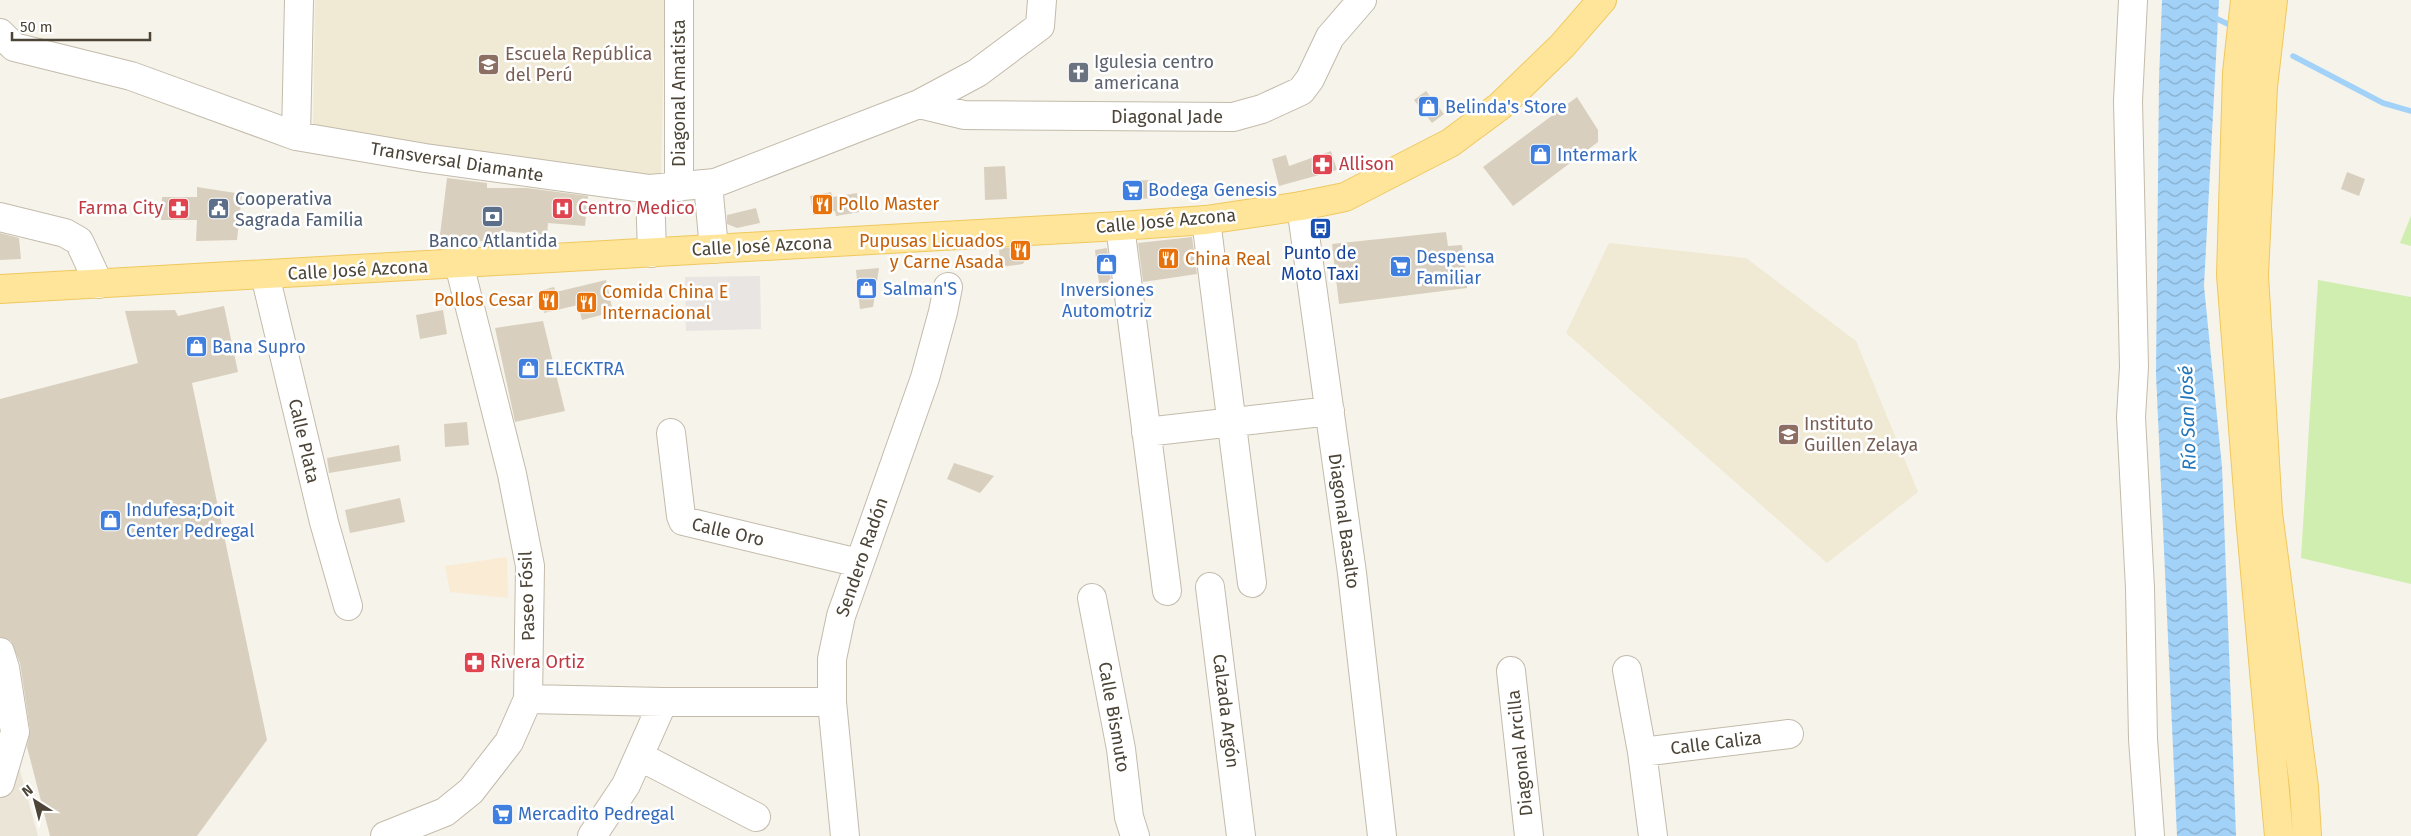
<svg xmlns="http://www.w3.org/2000/svg" width="2411" height="836" viewBox="0 0 2411 836" font-family="'Fira Sans',sans-serif">
  <defs>
    <pattern id="water-waves" width="16" height="10" patternUnits="userSpaceOnUse" patternTransform="scale(1.25)"><rect width="16" height="10" fill="#a2d2f8"/><path d="M0 5q4-4 8 0t8 0" fill="none" stroke="#86acca"/></pattern>
  </defs>
  <rect width="100%" height="100%" fill="#f6f3ea"/>
  <path fill="#ebe5d7" d="M0,698l38,138h-38z"/>
  <path fill="#f9ebd4" d="M507,557l1,41 -58,-6 -5,-26z"/>
  <path fill="#f0e9d3" d="M315,0h350l-4,176 -348,-47z
    M1609,243l137,15 110,83 62,151 -91,71 -261,-230z"/>
  <path fill="#d0eeaf" d="M2411,216v30l-11,-3z
    M2318,280l93,17v287l-110,-26z"/>
  <path fill="#e8e5e2" d="M760,276l1,53 -75,2 -1,-54z"/>
  <path fill="url(#water-waves)" d="M2162,0h57l-15,286 18,181 14,369h-59l-21,-462 3,-294z"/>
  <g fill="none" stroke-linecap="round" stroke-linejoin="round">
    <path stroke="#a2d2f8" stroke-width="5.5" d="M2211,16l21,10
      M2293,56l90,47 28,8"/>
  </g>
  <path fill="#d9cfbe" d="M1426,91l18,23 -12,9 -18,-23z
    M1577,97l21,33v12l-85,64 -30,-39z
    M1331,151l6,19 -58,16 -7,-27 14,-4 3,11z
    M1005,166l2,33 -22,1 -1,-33z
    M2347,172l18,7 -6,17 -18,-7z
    M447,178l40,5v5h40l61,8 -3,30 -37,-3 -1,12 -46,-4 -2,13 -59,-9z
    M1152,180l1,18 -28,2 -1,-19z
    M197,187l45,7 -5,46 -41,1 1,-21h-36l1,-23h35z
    M831,192l2,8v-3l24,-4 3,19 -24,4 -1,-5 -22,4 -3,-19z
    M756,208l4,15 -23,5 -10,-4v-9z
    M1446,232l2,14 14,-1 5,43 -128,16 -7,-60z
    M0,233l19,5 2,21 -21,1z
    M1192,237l5,37 -54,8 -5,-39z
    M1032,247l-9,17 -23,3 -1,-19z
    M1107,248l4,34 -12,1 -4,-33z
    M879,268l-6,39 -13,2 -4,-39z
    M606,280l7,32 -31,8 -4,-15 -34,8 -5,-22 15,-4 2,5z
    M224,306l14,66 -46,11 75,357 -70,96h-147l-23,-89 3,-17 -10,-67 -9,-22 -11,-4v-238l138,-36 -13,-52 50,-1 3,6z
    M443,310l4,24 -27,5 -4,-24z
    M543,321l22,90 -50,11 -20,-94z
    M467,422l2,23 -24,2 -1,-23z
    M399,445l2,16 -72,12 -2,-15z
    M954,463l40,13 -14,17 -33,-14z
    M400,498l5,24 -55,11 -5,-23z"/>
  <g fill="none" stroke-linecap="round" stroke-linejoin="round">
    <defs>
      <path id="minor" d="M679,0v187
        M2133,0l-5,101 6,266 -3,50 9,171 3,151 7,97
        M0,33l14,14 117,29 165,60 129,22 225,31 65,-6 204,-79 58,-31 63,-47 2,-26
        M919,104l45,11 269,2 29,-8 39,-18 9,-12 20,-42 32,-37
        M296,136l3,-136
        M708,184l6,65
        M650,189l2,64
        M1301,206l51,367 30,263
        M0,217l65,16 14,8 20,43
        M1206,220l46,363
        M1120,226l47,365
        M265,275l59,247 24,84
        M1146,432l184,-21
        M671,433l10,83 2,5 176,42
        M1210,587l31,249
        M1092,598l29,151 8,68 6,19
        M0,652l5,16 10,64 -15,51
        M1627,670l15,82 11,84
        M1511,671l18,165
        M528,699l135,3h169
        M1642,752l147,-18
        M639,756l117,61
        M385,836l60,-24 26,-21 38,-49 19,-43 2,-133 -18,-92 -53,-210
        M592,836l34,-51 37,-83
        M845,836l-13,-134v-43l9,-43 84,-238 18,-66 5,-25"/>
      <path id="major" d="M2245,0l-8,73 -6,202 19,242 29,319
        M2273,0l-10,87 -9,188 14,238 36,274 3,49
        M0,289l1120,-63 86,-6 95,-14 44,-9 105,-54 50,-37 62,-60 40,-46"/>
    </defs>
    <use href="#minor" stroke="#c3bbab" stroke-width="30"/>
    <use href="#major" stroke="#efc85f" stroke-width="30"/>
    <use href="#minor" stroke="#fff" stroke-width="28"/>
    <use href="#major" stroke="#ffe59a" stroke-width="28"/>
  </g>
  <defs>
    <symbol id="school-square" viewBox="-11 -11 22 22"><rect x="-9" y="-9" width="18" height="18" rx="4" fill="#8d6e63" stroke="#fff"/><path d="M0-5L7-2L0 1L-7-2ZM-4 1L0 2.5L4 1V4Q0 6-4 4Z" fill="#fff"/></symbol>
    <symbol id="church-square" viewBox="-11 -11 22 22"><rect x="-9" y="-9" width="18" height="18" rx="4" fill="#6b7280" stroke="#fff"/><path d="M-1.2-6h2.4v3.5h3.3v2.4h-3.3V6h-2.4V-.1h-3.3v-2.4h3.3Z" fill="#fff"/></symbol>
    <symbol id="shop-square" viewBox="-11 -11 22 22"><rect x="-9" y="-9" width="18" height="18" rx="4" fill="#3f7fe0" stroke="#fff"/><path d="M-5-2.5h2.3a2.7 3.5 0 0 1 5.4 0H5L5.5 6h-11ZM-1.5-2.5h3a1.5 2.3 0 0 0-3 0Z" fill="#fff"/></symbol>
    <symbol id="pharmacy-square" viewBox="-11 -11 22 22"><rect x="-9" y="-9" width="18" height="18" rx="4" fill="#e0444e" stroke="#fff"/><path d="M-2-6h4v4h4v4h-4v4h-4v-4h-4v-4h4Z" fill="#fff"/></symbol>
    <symbol id="supermarket-square" viewBox="-11 -11 22 22"><rect x="-9" y="-9" width="18" height="18" rx="4" fill="#3f7fe0" stroke="#fff"/><path d="M-6-5.5h2.5l.6 2H6L4.5 2H-2.5L-4.4-4H-6ZM-1.5 3.2a1.3 1.3 0 1 0 .1 0ZM3 3.2a1.3 1.3 0 1 0 .1 0Z" fill="#fff"/></symbol>
    <symbol id="restaurant-square" viewBox="-11 -11 22 22"><rect x="-9" y="-9" width="18" height="18" rx="4" fill="#e8710a" stroke="#fff"/><path d="M-5-6h1v4h1v-4h1v4h1v-4h1v5L-1.5 .5V6h-2V.5L-5-1ZM5-6V6H3V1.5H1.5Q1.5-4 5-6Z" fill="#fff"/></symbol>
    <symbol id="hospital-square" viewBox="-11 -11 22 22"><rect x="-9" y="-9" width="18" height="18" rx="4" fill="#e0444e" stroke="#fff"/><path d="M-5-5h3v3.5h4V-5h3V5h-3V1.5h-4V5h-3Z" fill="#fff"/></symbol>
    <symbol id="civic-square" viewBox="-11 -11 22 22"><rect x="-9" y="-9" width="18" height="18" rx="4" fill="#5c6f8a" stroke="#fff"/><path d="M-.6-6.5H3V-4.5H.6V-3L4-1V1h2V6H-6V1h2V-1L-.6-3ZM-1.2 2.5V6h2.4V2.5Z" fill="#fff"/></symbol>
    <symbol id="bank-square" viewBox="-11 -11 22 22"><rect x="-9" y="-9" width="18" height="18" rx="4" fill="#5c6f8a" stroke="#fff"/><path d="M-6-4H6V4H-6ZM0-2.3a2.3 2.3 0 1 0 0 4.6a2.3 2.3 0 1 0 0-4.6Z" fill="#fff"/></symbol>
    <symbol id="bus-square" viewBox="-11 -11 22 22"><rect x="-9" y="-9" width="18" height="18" rx="4" fill="#1a4fb4" stroke="#fff"/><path d="M-5-6H5V4H4V6H2V4H-2V6H-4V4H-5ZM-3.5-4V0h7V-4ZM-3.5 1.2v1.5H-2V1.2ZM2 1.2v1.5H3.5V1.2Z" fill="#fff"/></symbol>
  </defs>
  <g fill-rule="evenodd">
    <use href="#school-square" x="476" y="52" width="25" height="25"/>
    <use href="#church-square" x="1066" y="60" width="25" height="25"/>
    <use href="#shop-square" x="1416" y="94" width="25" height="25"/>
    <use href="#shop-square" x="1528" y="142" width="25" height="25"/>
    <use href="#pharmacy-square" x="1310" y="152" width="25" height="25"/>
    <use href="#supermarket-square" x="1120" y="178" width="25" height="25"/>
    <use href="#restaurant-square" x="810" y="192" width="25" height="25"/>
    <use href="#pharmacy-square" x="166" y="196" width="25" height="25"/>
    <use href="#hospital-square" x="550" y="196" width="25" height="25"/>
    <use href="#civic-square" x="206" y="196" width="25" height="25"/>
    <use href="#bank-square" x="480" y="204" width="25" height="25"/>
    <use href="#bus-square" x="1308" y="216" width="25" height="25"/>
    <use href="#restaurant-square" x="1008" y="238" width="25" height="25"/>
    <use href="#restaurant-square" x="1156" y="246" width="25" height="25"/>
    <use href="#shop-square" x="1094" y="252" width="25" height="25"/>
    <use href="#supermarket-square" x="1388" y="254" width="25" height="25"/>
    <use href="#shop-square" x="854" y="276" width="25" height="25"/>
    <use href="#restaurant-square" x="536" y="288" width="25" height="25"/>
    <use href="#restaurant-square" x="574" y="290" width="25" height="25"/>
    <use href="#shop-square" x="184" y="334" width="25" height="25"/>
    <use href="#shop-square" x="516" y="356" width="25" height="25"/>
    <use href="#school-square" x="1776" y="422" width="25" height="25"/>
    <use href="#shop-square" x="98" y="508" width="25" height="25"/>
    <use href="#pharmacy-square" x="462" y="650" width="25" height="25"/>
    <use href="#supermarket-square" x="490" y="802" width="25" height="25"/>
  </g>
  <g text-anchor="middle" stroke-width="5" stroke-linejoin="round" paint-order="stroke">
    <g font-size="18" fill="#785e54" stroke="#fff" text-anchor="start">
      <text x="505" y="60">Escuela República<tspan x="505" dy="21">del Perú</tspan></text>
      <text x="1804" y="430">Instituto<tspan x="1804" dy="21">Guillen Zelaya</tspan></text>
    </g>
    <g font-size="18" fill="#5b616d" stroke="#fff" text-anchor="start">
      <text x="1094" y="68">Igulesia centro<tspan x="1094" dy="21">americana</tspan></text>
    </g>
    <g font-size="18" fill="#4b4437" stroke="#fff">
      <text transform="translate(679 93) rotate(-90)" y="6">Diagonal Amatista</text>
      <text x="1167" y="123">Diagonal Jade</text>
      <text transform="translate(457 162) rotate(9)" y="6">Transversal Diamante</text>
      <text transform="translate(1166 221) rotate(-5)" y="6">Calle José Azcona</text>
      <text transform="translate(762 246) rotate(-3)" y="6">Calle José Azcona</text>
      <text transform="translate(358 270) rotate(-3)" y="6">Calle José Azcona</text>
      <text transform="translate(304 441) rotate(77)" y="6">Calle Plata</text>
      <text transform="translate(1344 521) rotate(82)" y="6">Diagonal Basalto</text>
      <text transform="translate(728 532) rotate(13)" y="6">Calle Oro</text>
      <text transform="translate(862 557) rotate(-71)" y="6">Sendero Radón</text>
      <text transform="translate(527 596) rotate(-92)" y="6">Paseo Fósil</text>
      <text transform="translate(1226 711) rotate(83)" y="6">Calzada Argón</text>
      <text transform="translate(1114 717) rotate(80)" y="6">Calle Bismuto</text>
      <text transform="translate(1716 743) rotate(-7)" y="6">Calle Caliza</text>
      <text transform="translate(1520 753) rotate(-96)" y="6">Diagonal Arcilla</text>
    </g>
    <g font-size="18" fill="#366cbe" stroke="#fff" text-anchor="start">
      <text x="1445" y="113">Belinda's Store</text>
      <text x="1557" y="161">Intermark</text>
      <text x="1148" y="196">Bodega Genesis</text>
      <text x="1416" y="263">Despensa<tspan x="1416" dy="21">Familiar</tspan></text>
      <text x="883" y="295">Salman'S</text>
      <text x="1107" y="296" text-anchor="middle">Inversiones<tspan x="1107" dy="21">Automotriz</tspan></text>
      <text x="212" y="353">Bana Supro</text>
      <text x="545" y="375">ELECKTRA</text>
      <text x="126" y="516">Indufesa;Doit<tspan x="126" dy="21">Center Pedregal</tspan></text>
      <text x="518" y="820">Mercadito Pedregal</text>
    </g>
    <g font-size="18" fill="#be3a42" stroke="#fff" text-anchor="start">
      <text x="1339" y="170">Allison</text>
      <text x="163" y="214" text-anchor="end">Farma City</text>
      <text x="578" y="214">Centro Medico</text>
      <text x="490" y="668">Rivera Ortiz</text>
    </g>
    <g font-size="18" fill="#4e5e75" stroke="#fff" text-anchor="start">
      <text x="235" y="205">Cooperativa<tspan x="235" dy="21">Sagrada Familia</tspan></text>
      <text x="493" y="247" text-anchor="middle">Banco Atlantida</text>
    </g>
    <g font-size="18" fill="#c56008" stroke="#fff" text-anchor="start">
      <text x="838" y="210">Pollo Master</text>
      <text x="1004" y="247" text-anchor="end">Pupusas Licuados<tspan x="1004" dy="21">y Carne Asada</tspan></text>
      <text x="1185" y="265">China Real</text>
      <text x="602" y="298">Comida China E<tspan x="602" dy="21">Internacional</tspan></text>
      <text x="533" y="306" text-anchor="end">Pollos Cesar</text>
    </g>
    <g font-size="18" fill="#164399" stroke="#fff">
      <text x="1320" y="259">Punto de<tspan x="1320" dy="21">Moto Taxi</tspan></text>
    </g>
    <g font-size="19" font-style="italic" fill="#2376ba" stroke="#fff">
      <text transform="translate(2187 418) rotate(-92)" y="7">Río San José</text>
    </g>
  </g>
  <g transform="translate(35 801) rotate(324)" stroke="#ffffff" stroke-width="4" paint-order="stroke">
  <path d="M0-4L9 19L0 12L-9 19Z" fill="#4b4437"/>
  <text y="-8" font-size="14" font-weight="bold" text-anchor="middle" fill="#4b4437">N</text>
  </g>
  <path d="M12 32v8h138v-8" fill="none" stroke="#4b4437" stroke-width="2.5"/>
  <text x="20" y="32" font-size="15" fill="#4b4437" stroke="#ffffff" stroke-width="4" paint-order="stroke">50 m</text>
</svg>
